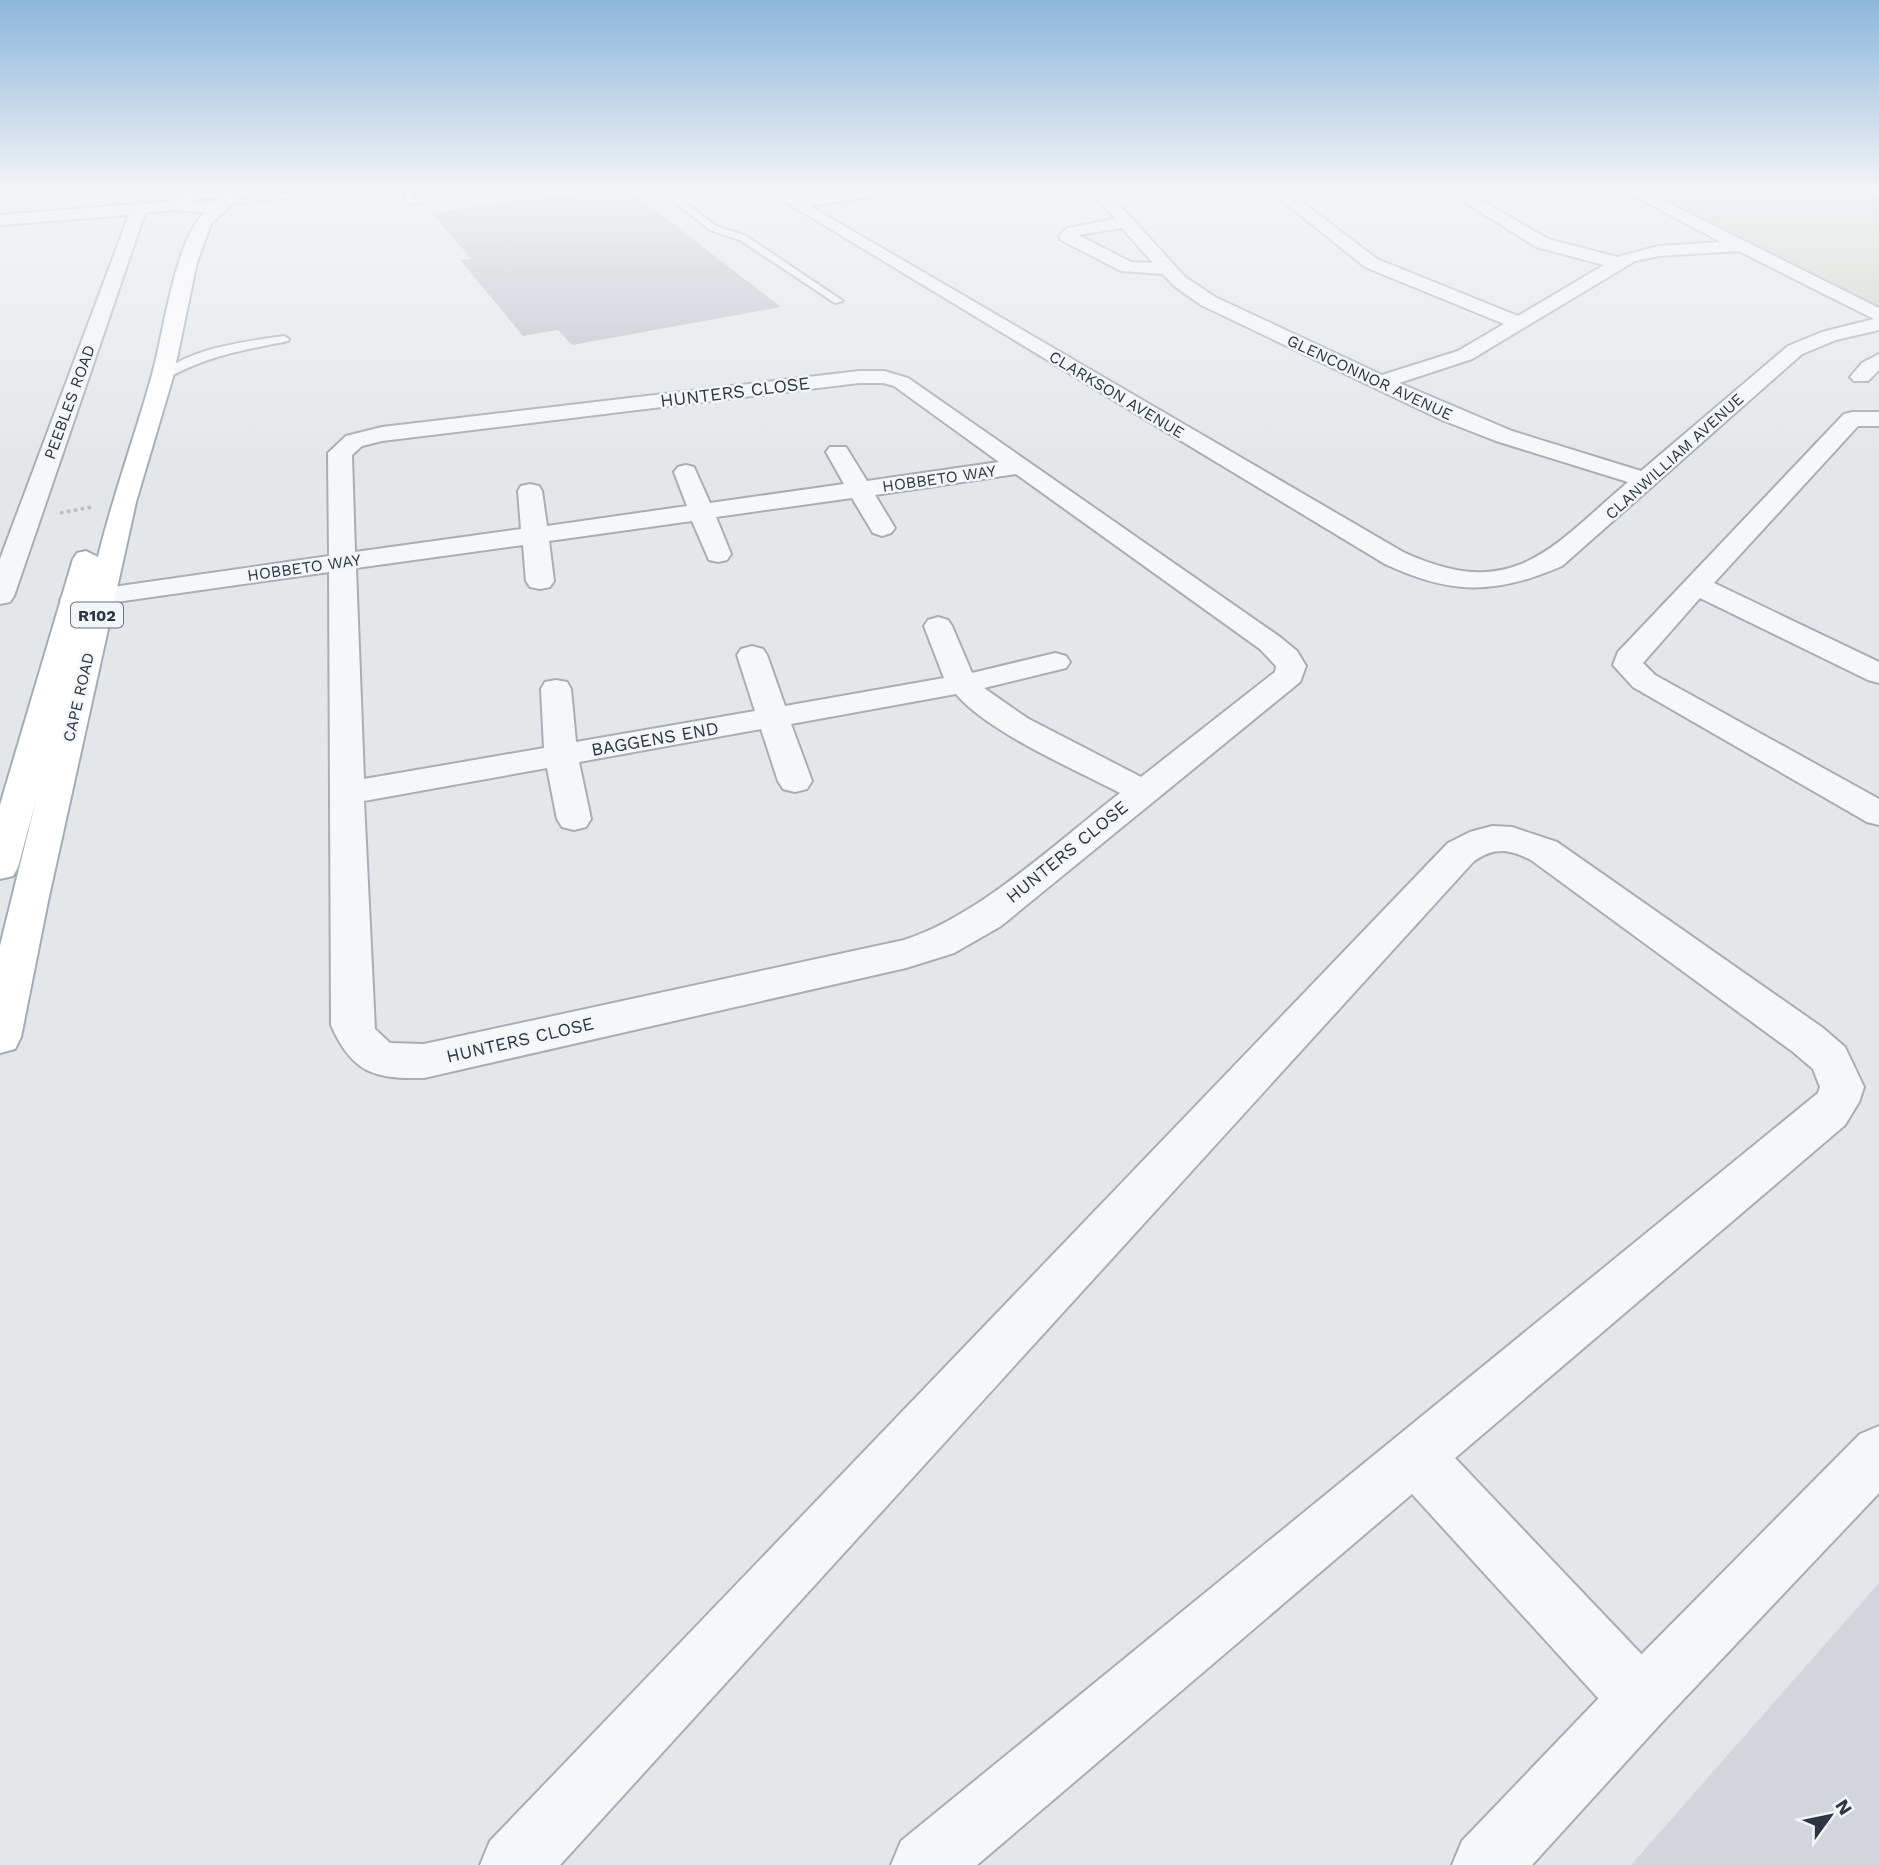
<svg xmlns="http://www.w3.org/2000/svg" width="1879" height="1865" viewBox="0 0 1879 1865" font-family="'Work Sans',sans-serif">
  <rect width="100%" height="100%" fill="#e4e7ea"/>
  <path fill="#d2d6dc" d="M1879,1583v282h-248z"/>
  <path fill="#cad3c5" d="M1118,190h144l8,6 -141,7z
    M1641,190h238v117z"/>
  <path fill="#bbc1c7" d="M599,190h30l152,117 -209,38 -14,-15 -35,6 -63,-76 11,-1 -39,-46z"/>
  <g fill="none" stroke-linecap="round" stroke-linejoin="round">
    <defs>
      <path id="service" d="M332,190h33l-140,14 -4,-2z
        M404,190h8l3,10 11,-5 1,-5h8l-3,8 -17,7 -9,-4z
        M659,190h9l48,36 30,10 97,65 -8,2 -95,-63 -30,-10z
        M1860,190l19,3v5l-18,-6z
        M284,336l5,3 -1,2c-44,9 -83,15 -122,38l-9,-2c31,-29 86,-35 127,-41z"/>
      <path id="minor" d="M766,190h18l14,8 53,-8h39l-7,5 -73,11 593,346c110,51 147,-3 225,-70l-132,-41 -54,-21 -241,-115 -28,-20 -10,-11 -42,-3 -60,-31 -2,-4 8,-8 48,-9 -25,-29h16l79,87 30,20 167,78 76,-24 46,-27 -139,-57 -96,-77h17l91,69 141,57 86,-51 -68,-18 -90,-57h18l84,49 69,18 42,-11 62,-4 -98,-52h19l237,118v22l-43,10 -34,14 -240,212c-67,29 -111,29 -177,-2zM1122,228l31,35 -22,-1 -53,-27zM1739,251l135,68 -52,13 -34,14 -147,125 -129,-40 -113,-48 73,-24 163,-98 24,-5z
        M178,201l8,5 -2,3 -39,4 -131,383 -4,6 -10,2v-45l129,-344 -129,10v-10z
        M1879,354v16l-11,11h-14l-4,-4 12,-14z
        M859,371h25l24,7 372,259 17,14 9,15 -6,16 -299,244 -47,27 -48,15 -482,110c-50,1 -72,-5 -93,-53l-2,-453 -255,36 -10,-2 -4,-6 4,-6 265,-38 -1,-103 18,-17 36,-9zM859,383h24l11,3 105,76 -132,19 -21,-34h-16l-4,5 18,32 -134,19 -16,-36 -8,-2 -8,2 -4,5 13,34 -140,20 -5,-35 -3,-5 -9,-2 -9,2 -3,5 3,38 -166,23 -3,-97 10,-9 20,-5zM1016,474l244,175 16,17 -1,6 -134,105 -114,-59 -43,-30 82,-20 4,-6 -4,-6 -11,-3 -83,20 -20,-47 -4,-6 -10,-3 -10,3 -4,6 20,52 -159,28 -18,-51 -4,-6 -11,-3 -11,3 -4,6 18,56 -179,31 -5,-53 -4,-7 -11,-2 -11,2 -4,7 3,59 -180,31 -8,-211 167,-23 3,36 4,6 10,2 10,-2 4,-6 -5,-40 143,-20 17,39 9,2 9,-2 4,-6 -15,-37 136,-19 21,35 9,3 9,-3 4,-5 -20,-33zM956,694c32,38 118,75 164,99 -63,49 -141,123 -216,147l-480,104 -34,-1 -15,-14 -11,-228 183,-33 10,51 5,8 12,3 12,-3 5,-8 -12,-57 182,-33 17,52 5,8 12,3 12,-3 5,-8 -21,-57z
        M1852,412h27v14h-21l-144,157 165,79v21l-11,-3 -168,-82 -57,65 12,12 224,124v26l-12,-3 -234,-135 -20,-22 5,-13 226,-238z
        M1492,826l20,1 45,15 266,186 22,19 19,40 -5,15 -14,23 -390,333 208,219 9,22 -9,22 -22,9 -22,-9 -207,-227 -435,371h-86l10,-24 917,-748 2,-6 -7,-18 -20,-17 -262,-192c-22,-11 -36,-13 -57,1l-914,1004h-80l10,-24 958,-998 22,-11z"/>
      <path id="tertiary" d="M1879,1426v67l-216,228 -131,144h-80l10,-24 157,-164 241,-243z"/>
      <path id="primary" d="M195,190h35l10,7 -29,27 -14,38 -24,115 -37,125 -88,399 -27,136 -6,12 -15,4v-107l36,-146 -18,67 -5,9 -13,3v-74l73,-246 4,-6 9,-2 12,6c15,-62 37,-121 54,-182 12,-43 22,-131 52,-163l-22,-1 -14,-7 13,-10zM202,198h19l-16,5h-17z"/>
    </defs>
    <use href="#service" stroke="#a9aeb4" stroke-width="4"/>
    <use href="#minor" stroke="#a9aeb4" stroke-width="4"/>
    <use href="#tertiary" stroke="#a9aeb4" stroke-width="4"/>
    <use href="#primary" stroke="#a4acb5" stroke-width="4"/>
    <path stroke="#babdc2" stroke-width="2" stroke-dasharray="2.5 2.5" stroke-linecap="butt" d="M1320,192l41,-2"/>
    <path stroke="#babdc2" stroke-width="3.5" stroke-dasharray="3.5 3.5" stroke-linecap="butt" d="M60,513l32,-6"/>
    <use href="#service" fill="#f6f7f9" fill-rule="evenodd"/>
    <use href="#minor" fill="#f6f7f9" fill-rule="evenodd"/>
    <use href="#tertiary" fill="#f6f7f9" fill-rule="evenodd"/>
    <use href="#primary" fill="#fff" fill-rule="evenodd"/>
  </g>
  <linearGradient id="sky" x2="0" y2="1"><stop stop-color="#8cb6db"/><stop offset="0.42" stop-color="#f3f4f6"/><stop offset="1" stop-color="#f3f4f6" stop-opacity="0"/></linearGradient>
  <rect width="1879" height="451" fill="url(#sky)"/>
  <g text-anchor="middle" stroke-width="5" stroke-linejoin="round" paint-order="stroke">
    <g font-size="16" fill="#2d3641" stroke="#f3f6f8">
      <text transform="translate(1370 377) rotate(25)" y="6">GLENCONNOR AVENUE</text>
      <text transform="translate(1117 394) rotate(31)" y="6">CLARKSON AVENUE</text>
      <text transform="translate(69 402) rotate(-70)" y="6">PEEBLES ROAD</text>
      <text transform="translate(1674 456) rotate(-42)" y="6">CLANWILLIAM AVENUE</text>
      <text transform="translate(939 478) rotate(-8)" y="6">HOBBETO WAY</text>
      <text transform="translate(304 567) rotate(-8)" y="6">HOBBETO WAY</text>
      <text transform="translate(78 697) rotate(-77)" y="6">CAPE ROAD</text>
    </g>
    <rect fill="#f3f6f8" stroke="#687078" stroke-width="2" x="71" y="602.5" width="52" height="25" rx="5"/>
    <g font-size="16" font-weight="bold" fill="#2d3641">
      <text x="97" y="621">R102</text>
    </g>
    <g font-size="18" fill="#2d3641" stroke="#f3f6f8">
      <text transform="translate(735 392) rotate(-7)" y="6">HUNTERS CLOSE</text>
      <text transform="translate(655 739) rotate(-10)" y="6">BAGGENS END</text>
      <text transform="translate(1067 852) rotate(-39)" y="6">HUNTERS CLOSE</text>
      <text transform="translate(520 1040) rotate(-13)" y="6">HUNTERS CLOSE</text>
    </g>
  </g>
  <g transform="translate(1830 1816) rotate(57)" stroke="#f3f6f8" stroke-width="5" paint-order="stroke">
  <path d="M0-5L12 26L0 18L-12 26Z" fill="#2d3641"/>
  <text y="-10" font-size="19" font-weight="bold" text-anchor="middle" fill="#2d3641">N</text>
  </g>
</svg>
